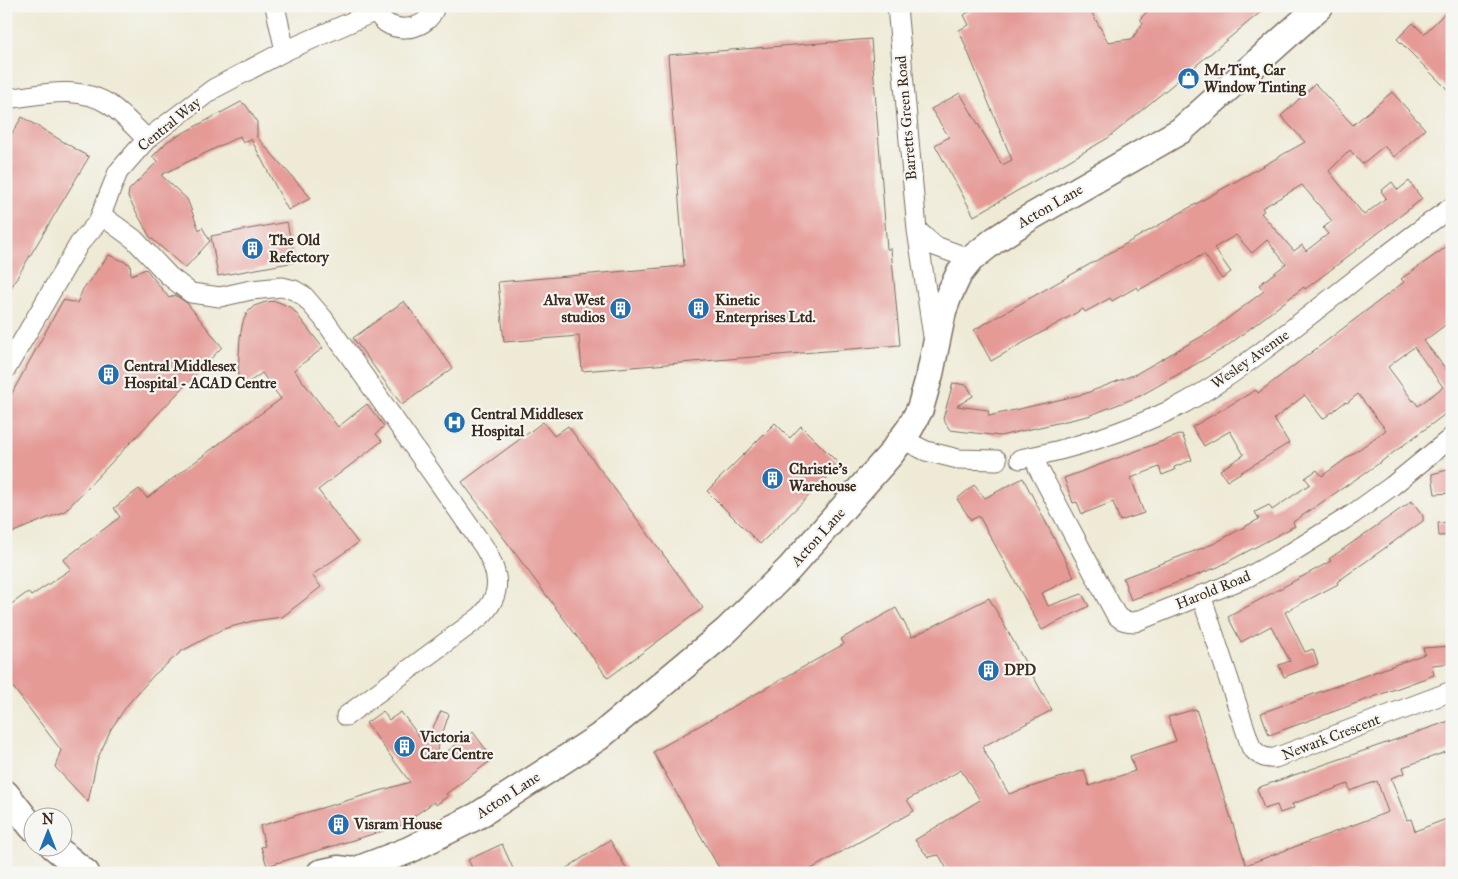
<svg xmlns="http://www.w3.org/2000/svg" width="1458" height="879" viewBox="0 0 1458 879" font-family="'IM FELL Great Primer',serif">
  <rect width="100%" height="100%" fill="#f6f6f2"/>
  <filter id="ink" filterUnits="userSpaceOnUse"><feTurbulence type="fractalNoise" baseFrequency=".02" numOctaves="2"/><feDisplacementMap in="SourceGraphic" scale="10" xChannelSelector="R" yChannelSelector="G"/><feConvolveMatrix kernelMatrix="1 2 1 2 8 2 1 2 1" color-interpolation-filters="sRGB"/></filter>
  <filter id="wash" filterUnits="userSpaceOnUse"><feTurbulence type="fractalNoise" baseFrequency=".0096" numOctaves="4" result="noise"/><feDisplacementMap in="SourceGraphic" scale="20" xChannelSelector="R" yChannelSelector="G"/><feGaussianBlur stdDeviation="1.12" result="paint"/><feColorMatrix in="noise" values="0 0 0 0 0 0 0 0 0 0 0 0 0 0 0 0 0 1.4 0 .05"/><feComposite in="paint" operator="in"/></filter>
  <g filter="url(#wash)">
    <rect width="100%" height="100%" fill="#eeead6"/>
    <g id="blocks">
      <path fill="#e59a96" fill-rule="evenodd" d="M979,6h109l20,36 24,-3 11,-16 -3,-4 13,-13h115l-160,132 -134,78 -39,-71 14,-8 -18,-28 29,-16 42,72 10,-5 -53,-130 10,-5 -5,-10z
        M1452,6v88l-55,-55 16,-16 11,11z
        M871,39l16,210h4l9,96 -318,26 -3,-35 -75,6 -6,-60 186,-16 -16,-211z
        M1315,84l38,41 39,-33 33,37 -31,28 -10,-11 -22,18 -12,-14 -21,21 35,44 22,-17 -5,-7 11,-9 6,8 11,-9 13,18 -98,76 -19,14 -1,-2 -78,60 -86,49 -52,20 -88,20 -50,-6 -7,-11 10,-36 14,2 6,11 -16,10 31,4 1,6 95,-22 52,-20 54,-31 21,-12 53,-40 -5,-6 27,-21 -19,-24 -15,13 -16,-18 -22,13 17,24 -9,7 -18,-25 -65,36 -2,-3 -25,14 -2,-3 -25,14 -2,-3 -92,52 -17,-31 331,-188 -24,-26zM1302,185l30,36 -9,7 5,6 -22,17 -4,-6 -8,6 -33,-38 3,-2 -2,-3z
        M241,102l5,3 11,17v14h-1l55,62 -23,12 -37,-71 -8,4 -3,-7 -79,39 26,24 12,31 3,-3 8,14 -25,27 -35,-31 -22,-40 1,-7 29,-29 -6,-4 16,-16z
        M22,117l67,40 -83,139v-153z
        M287,222l8,40 -77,14 -7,-40z
        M1452,243v77l-28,21 28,36v32l-74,55 -85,58 2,4 -77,41 -87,33 -8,-22 90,-34 46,-25 -4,-7 14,-7 3,5 38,-26 -5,-6 12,-8 5,6 64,-46 -28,-36 -11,9 -2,-1 -22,17 -18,-24 -31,24 15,24 -62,38 -7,-11 24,-15 -14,-24 -26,15 -12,-19 64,-37 2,3 146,-111 -3,-3zM1414,347l29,40 -25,19 -4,-6 -1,1 -25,-34z
        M109,255l21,9 1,11 15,-6 23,29 6,-3 12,8 35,44 -157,164 -59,24v-131l57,-104 14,3 6,-14z
        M276,301l16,7 31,40 -29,22 44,57 29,-23 17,22 -8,8 6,7 -64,49 40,53 -46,32 9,12 -39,30 -29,4 -30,8 -41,22 -28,24 -26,29 -17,25 -14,31 -9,42 -33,-35 6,-17 -55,-72v-70l22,-16 3,4 40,-27 -8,-9 57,-43 -6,-9 25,-19 8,9 77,-58 57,-41 -19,-26 -17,12 -7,-9 2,-39 3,-15 4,-9 7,-7 12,-4z
        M404,301l49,67 -51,37 -49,-67z
        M543,422l11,14 14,-10 135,182 -95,70 -146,-196z
        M775,423l15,15 11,-12 39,39 -80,79 -53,-53z
        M1182,434l10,26 -18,7 1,3 -13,5 -3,-8 -28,11 13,35 -24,8 -7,-19 -31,12 -5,-12 -4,1 -9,-25z
        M1447,470l5,23 -17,1 -3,-20z
        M1023,478l51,99 -32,16 6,13 34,-12 7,12 -47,24 -63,-114 -8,4 -14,-21 17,-14 11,13z
        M1412,501l11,15v5l-86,61 1,2 -53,28 20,40 8,-3 5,15 -34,13 -5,-12 11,-4 -19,-35 -30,16 -13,-25 103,-56 -2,-2z
        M1452,522v13l-13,1 -1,-13z
        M989,598l63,112 -70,37 27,47 75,-24 5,16 46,-15 -5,-15 46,-15 -8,-24 28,-8 50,156 142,-53 -11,-31 -27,10 -2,-7 -56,20 2,4 -14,5 -3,-8 -13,4 -7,-21 195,-68v30l-49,17 2,6 -14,5 16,42 4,-1 4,12 37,-14v56h-503l-10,-18 -11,2 -13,-17 65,-40 -19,-30 -54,30 7,11 -110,62h-82l-69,-121 191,-108 -3,-5 55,-31 16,29z
        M1452,646v17l-20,2 2,10 -165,60 -8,-22 164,-59 -2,-6z
        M383,711l6,9 12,-8 24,32 16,-33 8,3 -16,48 40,-30 20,27 -47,35 2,2 -12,9 -2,-3 -20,14 2,5 -149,45 -6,-19 4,-1 -5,-20 150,-44 -44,-59z
        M610,840l19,33h-70z
        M502,844l13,29h-40l-7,-13z"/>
    </g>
  </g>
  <g filter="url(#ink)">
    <use href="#blocks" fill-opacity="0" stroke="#7a6d5e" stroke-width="1"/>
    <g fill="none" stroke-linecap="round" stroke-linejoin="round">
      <defs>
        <path id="street" d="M275,6l10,45
          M375,6c6,30 53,29 60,0
          M897,6l20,224 16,106
          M6,99c34,-4 73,-15 104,6 13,9 25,23 37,34
          M101,215l33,24 35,37 22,17 29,4 31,-7 31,-3 12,3 10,6 19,22 161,229c15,26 20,47 -4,70l-134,99
          M917,230l18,16 36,13
          M6,369l73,-125 19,-22 20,-50 29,-33 66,-50 72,-38 91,-40
          M902,439l24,12 32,8 39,1
          M1035,456l3,12 78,147c6,6 11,7 19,7l113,-45 38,-21 67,-42 39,-28 60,-49
          M1020,459c52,-10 107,-28 155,-51 36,-18 69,-43 101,-67 59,-44 115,-92 176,-134
          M1201,595l50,152c7,8 13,12 24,11l177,-67"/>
        <path id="secondary" d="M6,794l26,33
          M53,846l33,27
          M320,873l18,-4 16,2 55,-21 68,-34 122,-79 127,-106 63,-62 101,-114 20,-27 10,-19 10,-35 13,-63 6,-16 10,-21 12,-15 24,-19 34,-22 151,-87 140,-125"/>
      </defs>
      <use href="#street" stroke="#7a6d5e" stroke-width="21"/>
      <use href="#secondary" stroke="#7a6d5e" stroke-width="29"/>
      <use href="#street" stroke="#fff" stroke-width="19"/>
      <use href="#secondary" stroke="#fff" stroke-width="26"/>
    </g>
  </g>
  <defs>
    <symbol id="shop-disc" viewBox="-11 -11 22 22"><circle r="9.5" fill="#1f6fb2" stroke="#f6f6f2"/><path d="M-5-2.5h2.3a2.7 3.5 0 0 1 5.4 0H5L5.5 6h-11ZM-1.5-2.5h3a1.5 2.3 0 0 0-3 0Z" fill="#fff"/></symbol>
    <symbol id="building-disc" viewBox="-11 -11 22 22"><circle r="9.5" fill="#1f6fb2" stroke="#f6f6f2"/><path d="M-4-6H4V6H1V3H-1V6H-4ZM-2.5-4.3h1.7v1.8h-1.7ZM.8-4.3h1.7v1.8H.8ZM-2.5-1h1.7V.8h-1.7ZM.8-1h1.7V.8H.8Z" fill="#fff"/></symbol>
    <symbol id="hospital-disc" viewBox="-11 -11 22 22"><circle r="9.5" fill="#1f6fb2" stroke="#f6f6f2"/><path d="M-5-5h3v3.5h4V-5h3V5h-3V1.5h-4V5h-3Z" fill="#fff"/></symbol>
  </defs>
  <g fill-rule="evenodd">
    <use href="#shop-disc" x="1176" y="66" width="25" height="25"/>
    <use href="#building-disc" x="240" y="236" width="25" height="25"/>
    <use href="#building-disc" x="608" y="296" width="25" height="25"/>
    <use href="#building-disc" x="686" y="296" width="25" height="25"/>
    <use href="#building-disc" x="96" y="362" width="25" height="25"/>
    <use href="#hospital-disc" x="442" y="410" width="25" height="25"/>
    <use href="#building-disc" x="760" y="466" width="25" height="25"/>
    <use href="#building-disc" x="976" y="658" width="25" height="25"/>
    <use href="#building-disc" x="392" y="734" width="25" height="25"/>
    <use href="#building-disc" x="326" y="812" width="25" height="25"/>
  </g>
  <g text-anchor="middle" stroke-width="4.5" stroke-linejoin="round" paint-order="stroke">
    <g font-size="15" font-weight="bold" fill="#3b2a1e" stroke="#f6f6f2" text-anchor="start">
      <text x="1204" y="75">Mr Tint, Car<tspan x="1204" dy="17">Window Tinting</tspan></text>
      <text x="269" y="245">The Old<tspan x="269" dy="17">Refectory</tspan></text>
      <text x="605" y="305" text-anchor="end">Alva West<tspan x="605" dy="17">studios</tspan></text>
      <text x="715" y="305">Kinetic<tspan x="715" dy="17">Enterprises Ltd.</tspan></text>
      <text x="124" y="371">Central Middlesex<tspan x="124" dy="17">Hospital - ACAD Centre</tspan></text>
      <text x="471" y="419">Central Middlesex<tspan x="471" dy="17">Hospital</tspan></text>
      <text x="789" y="474">Christie's<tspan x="789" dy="17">Warehouse</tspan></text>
      <text x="1004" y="675">DPD</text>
      <text x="420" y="742">Victoria<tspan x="420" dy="17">Care Centre</tspan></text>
      <text x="354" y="829">Visram House</text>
    </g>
    <g font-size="15" fill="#3b2a1e" stroke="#f6f6f2">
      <text transform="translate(906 118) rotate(-95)" y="5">Barretts Green Road</text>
      <text transform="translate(169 124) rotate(-39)" y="5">Central Way</text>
      <text transform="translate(1050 206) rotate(-30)" y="5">Acton Lane</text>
      <text transform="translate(1250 359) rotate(-35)" y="5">Wesley Avenue</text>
      <text transform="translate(818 537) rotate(-48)" y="5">Acton Lane</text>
      <text transform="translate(1213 590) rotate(-22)" y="5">Harold Road</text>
      <text transform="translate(1331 737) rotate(-21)" y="5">Newark Crescent</text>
      <text transform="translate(508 795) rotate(-33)" y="5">Acton Lane</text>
    </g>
  </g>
  <rect width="1458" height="879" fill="none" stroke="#f6f6f2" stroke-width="25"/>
  <g transform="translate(48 832)"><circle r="24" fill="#f6f6f2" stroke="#aba49d"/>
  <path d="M0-4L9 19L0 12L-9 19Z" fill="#1f6fb2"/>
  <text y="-8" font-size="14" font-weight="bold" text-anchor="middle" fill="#3b2a1e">N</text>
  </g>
</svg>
